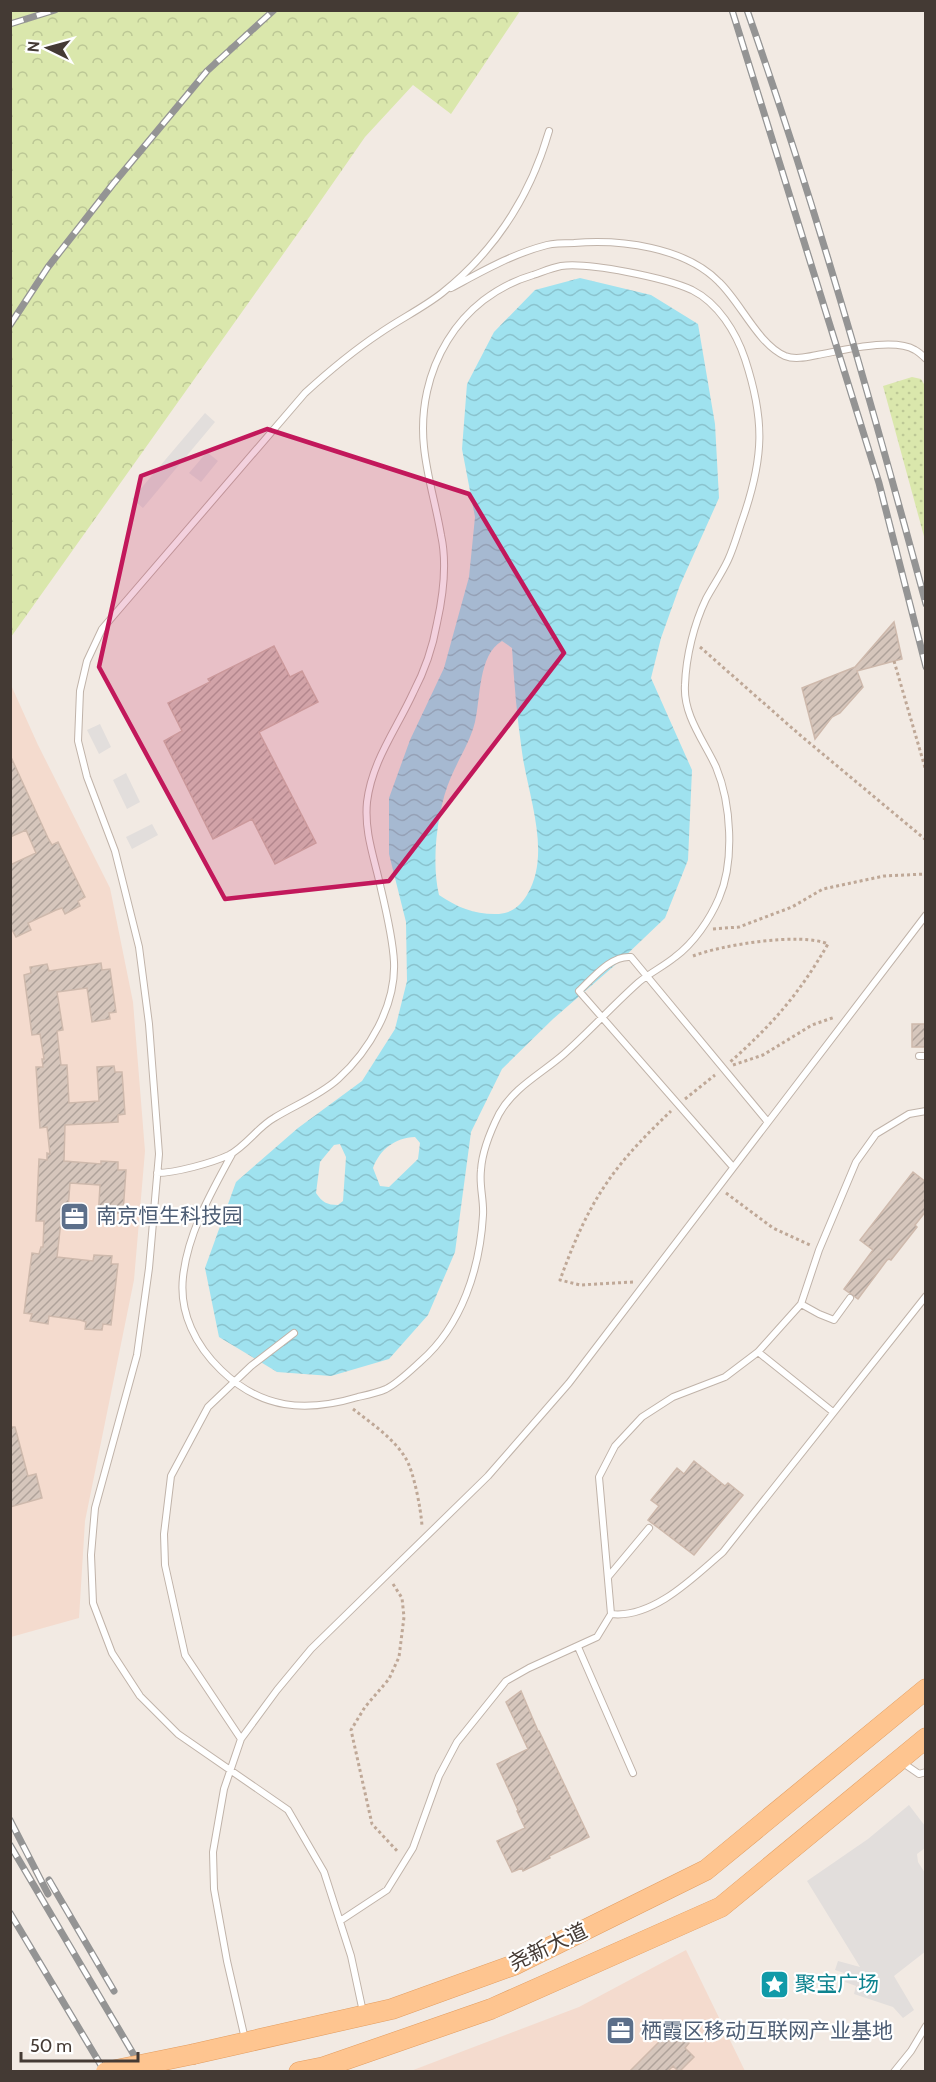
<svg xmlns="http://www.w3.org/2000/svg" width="936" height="2082" viewBox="0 0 936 2082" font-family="Cabin,'Noto Sans SC',sans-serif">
  <defs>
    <pattern id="grass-dots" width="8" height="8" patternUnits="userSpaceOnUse" patternTransform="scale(1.5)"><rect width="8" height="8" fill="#dae7ac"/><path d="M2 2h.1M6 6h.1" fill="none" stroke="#bcc795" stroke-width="1.8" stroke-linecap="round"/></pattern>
    <pattern id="forest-crowns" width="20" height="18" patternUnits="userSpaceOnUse" patternTransform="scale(1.5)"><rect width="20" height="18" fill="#dae7ac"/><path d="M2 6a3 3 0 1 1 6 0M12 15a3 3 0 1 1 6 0" fill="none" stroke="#bcc795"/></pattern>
    <pattern id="water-waves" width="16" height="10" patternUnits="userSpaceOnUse" patternTransform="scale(1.5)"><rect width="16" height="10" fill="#9fe2ef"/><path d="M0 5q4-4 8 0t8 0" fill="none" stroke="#8ac3ce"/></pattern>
    <pattern id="building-hatch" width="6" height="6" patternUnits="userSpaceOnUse" patternTransform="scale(1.5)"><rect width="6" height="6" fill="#d6c6bc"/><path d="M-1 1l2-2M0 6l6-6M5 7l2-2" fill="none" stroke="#afa29a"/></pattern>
  </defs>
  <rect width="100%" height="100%" fill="#f2eae3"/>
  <path fill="#f4dbce" d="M11,685l27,60 72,143 23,114 12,149 -11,129 -49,241 -6,97 -68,19z
    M686,1950l59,121 -337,1 171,-65z"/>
  <path fill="url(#grass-dots)" d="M912,377l9,2 4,7v154l-42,-154z"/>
  <path fill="url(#forest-crowns)" d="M11,10l509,1 -69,103 -38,-29 -48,52 -64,92 -290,408z"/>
  <path fill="#e2dedc" d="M205,413l10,9 -72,86 -11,-9z
    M207,452l11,9 -17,21 -12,-9z
    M100,724l11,23 -12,7 -12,-24z
    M126,773l14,29 -13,7 -14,-29z
    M152,824l6,11 -26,14 -6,-12z
    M909,1805l16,21v22l-8,6 1,8 7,11 1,78 -32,25 20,34 -11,8 -10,-11 -39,-13 2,-8 -11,-4 2,-8 -12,-4 3,-9 22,6 -53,-86 61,-42z"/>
  <path fill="url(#water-waves)" fill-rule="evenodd" d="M580,278l71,17 47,29 17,100 4,74 -39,87 -19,53 -10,40 41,92 -4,90 -23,58 -43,41 -69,60 -51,50 -31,63 -16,120 -27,63 -39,44 -58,17 -54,-4 -58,-35 -14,-69 31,-86 62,-54 64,-47 33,-52 12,-48 -1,-59 -17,-68v-56l21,-58 34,-72 25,-91 6,-60 -13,-68 5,-65 27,-52 41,-42zM502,641l10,7c2,35 5,69 10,104 6,44 30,102 5,143 -7,11 -15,18 -28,19 -23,1 -41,-6 -60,-19 -8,-33 -2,-86 12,-118 8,-19 19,-35 24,-55 6,-25 3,-67 27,-81zM415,1137l5,6 -2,16 -29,28 -9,-1 -7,-18c7,-19 22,-30 42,-31zM340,1144l6,13 -3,44 -5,4c-11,0 -16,-3 -22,-12l4,-31 14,-17z"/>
  <path fill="url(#building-hatch)" stroke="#ceb9ac" stroke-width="1.5" d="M894,622l8,37 -45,12 6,16 -23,26 -8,4 -17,22 -13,-51 53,-21z
    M274,646l16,31 12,-6 16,31 -59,30 57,111 -41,21 -23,-45 -39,20 -49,-98 18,-10 -14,-28 42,-21 -2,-3z
    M10,755l38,83 4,7 6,-3 27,55 -7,4 2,5 -15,8 -3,-6 -6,2 -28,13 3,7 -15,7 -6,-11v-61l26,-12 -10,-23 -16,7z
    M101,963l1,7 8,-1 6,43 -7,1 1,6 -18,3 -5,-34 -30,4 6,38 -6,1 4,34h6l2,38 30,-2 -2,-34 17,-1 1,6h7l3,42 -7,1v7l-53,3 -1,36 37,3v-3l17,1v8h8l-3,43h-7v8l-18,-1 2,-35 -30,-2 -3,39 -6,-1 -4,36 36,4 1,-6 18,1 -1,8h7l-7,61 -8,-1 -1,6 -17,-1 1,-7 -6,-2 -31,-4 -1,8 -18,-3 2,-7 -8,-1 8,-60 7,1 2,-7h2l1,-26h-8l3,-62 8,1v-7l3,1 -3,-27 -7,1 -4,-61h7l-1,-8h2l-4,-25 -8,1 -8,-60 7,-2 -1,-6 17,-3 2,7z
    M912,1024h14v23h-14z
    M913,1172l13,10v29l-11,14 2,2 -26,33 -2,-1 -2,1 -29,39 -14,-10 29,-39 -13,-10z
    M10,1427h5l13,49 8,-2 6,24 -32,9z
    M694,1461l31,25 3,-3 15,12 -49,60 -46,-35 11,-14 -8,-6 26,-32 7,6z
    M521,1691l17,40h1l50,106 -40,19 1,2 -27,13 -1,-3 -10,4 -15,-31 28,-13 -8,-17 1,-1 -21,-46 31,-15 -22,-47z
    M676,2025l13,13 -3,3 3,2 -4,5 9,9 -15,15 -6,-6 -6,6h-38z"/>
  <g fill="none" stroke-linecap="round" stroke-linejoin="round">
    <defs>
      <path id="service" d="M451,288c32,-17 61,-34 96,-43 8,-2 18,-2 27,-2 46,-4 111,4 145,39 22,21 39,62 66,74 10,4 22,1 32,-1 24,-4 76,-18 98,-5 4,2 8,6 11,9
        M919,1056h7
        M733,1167l-154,-176c14,-13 32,-36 52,-34l136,164
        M157,1173c18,0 55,-10 72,-18 17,-9 29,-28 45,-37 21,-13 45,-22 64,-39 31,-28 58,-73 56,-117 -1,-21 -8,-52 -13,-73 -6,-29 -17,-56 -14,-87 5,-41 29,-72 46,-109 11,-21 20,-47 24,-70 6,-27 10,-61 4,-88 -5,-30 -14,-58 -17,-88 -8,-76 34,-150 109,-172 9,-3 18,-7 28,-9 28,-4 105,12 131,24 26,13 44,42 53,69 20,61 19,98 -2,159 -5,14 -9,29 -15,42 -6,13 -15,26 -22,39 -12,25 -20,57 -21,86 -2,30 19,56 31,82 15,36 19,94 3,131 -9,21 -25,45 -44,59 -11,9 -25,16 -36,25 -26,23 -49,49 -75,72 -23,20 -50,33 -65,60 -8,16 -17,39 -18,56 -2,15 3,30 2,45 -3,53 -21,110 -62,146 -10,9 -23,22 -35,28 -9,4 -19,6 -28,8 -53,16 -97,12 -137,-27 -25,-24 -42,-57 -38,-93 5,-45 28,-84 49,-123
        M801,1304l18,10 15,6 16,-22
        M294,1333l-43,33 -43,41 -37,69 -7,58 1,31 20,90 56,84 36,-49 34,-41 177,-173 81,-93 357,-468
        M758,1352l75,60
        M608,1577l41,-49
        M611,1614l-12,-137 16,-31 27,-29 31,-20 52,-20 33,-25 43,-48 18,-54 37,-88 20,-28 33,-20 17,-3
        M578,1647l55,126
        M241,1739l-17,50 -11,63 1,37 13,72 18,78
        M903,1763l16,11 7,-2
        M340,1921l47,-31 26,-42 26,-72 18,-34 49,-61 23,-13 68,-31 14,-23c42,5 83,-37 112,-62l203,-256
        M363,2012l-12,-56 -27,-84 -36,-62 -110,-76 -38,-38 -28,-43 -19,-50 -2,-48 4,-47 42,-153 12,-87 10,-114 -10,-130 -10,-77 -24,-96 -28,-74 -9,-36 2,-50 7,-30 15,-32 203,-236c24,-22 48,-42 75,-60 20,-14 43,-25 62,-40 54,-43 88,-96 107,-162
        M894,2072l17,-21 15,-25"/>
      <path id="primary" d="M194,2054l198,-45 122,-44 192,-95 220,-181
        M299,2072l25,-5 167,-58 230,-102 205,-169"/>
    </defs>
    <use href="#service" stroke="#c0b3a9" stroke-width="8"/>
    <use href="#primary" stroke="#e39d60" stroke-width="21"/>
    <path stroke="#bfa897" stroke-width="3" stroke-dasharray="3 3" stroke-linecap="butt" d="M700,647l100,88 126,105
      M894,661l32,110
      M713,929l26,-2 53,-20 31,-18 61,-13 42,-2
      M693,956c28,-11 108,-24 135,-12 -29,50 -55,80 -99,119
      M733,1065l30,-10 49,-30 23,-8
      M685,1099l30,-24
      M726,1193l47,35 39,18
      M633,1282l-53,3 -20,-5c12,-33 26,-67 46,-96 18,-27 42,-51 65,-73
      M353,1409c18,14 39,28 52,48 9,14 16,53 17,69
      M393,1584l9,14 2,19 -5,40 -10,22 -24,28 -14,23 21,94 27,29"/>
    <use href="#service" stroke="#fff" stroke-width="6"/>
    <use href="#primary" stroke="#fec590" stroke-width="20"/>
    <defs>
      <path id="rail" d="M732,10l147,473 47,184
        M747,10c69,196 125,395 179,594
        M10,24l45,-14
        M10,325l38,-58 65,-83 94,-113 67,-61
        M10,1820l38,74
        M10,1845l134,227
        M49,1880l65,111
        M10,1913l95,159"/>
    </defs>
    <use href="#rail" stroke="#949494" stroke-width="7"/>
    <use href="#rail" stroke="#fff" stroke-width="4.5" stroke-dasharray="14" stroke-linecap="butt"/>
    <defs>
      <path id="primary-bridge" d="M106,2072l88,-18"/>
    </defs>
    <use href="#primary-bridge" stroke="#e39d60" stroke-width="21" stroke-linecap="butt"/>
    <use href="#primary-bridge" stroke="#fec590" stroke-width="20"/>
  </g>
  <path fill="#c2185b" fill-opacity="0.2" stroke="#c2185b" stroke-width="4.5" stroke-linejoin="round" d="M267,429l202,65 95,159 -175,228 -164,18 -126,-232 42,-191z"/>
  <defs>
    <symbol id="office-square" viewBox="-11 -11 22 22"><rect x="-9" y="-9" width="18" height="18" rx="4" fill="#5c6f8a" stroke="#fff"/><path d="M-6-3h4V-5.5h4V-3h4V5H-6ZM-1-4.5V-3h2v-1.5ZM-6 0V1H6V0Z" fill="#fff"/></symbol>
    <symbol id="sight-square" viewBox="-11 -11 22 22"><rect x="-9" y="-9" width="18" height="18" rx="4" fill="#0f9aa8" stroke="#fff"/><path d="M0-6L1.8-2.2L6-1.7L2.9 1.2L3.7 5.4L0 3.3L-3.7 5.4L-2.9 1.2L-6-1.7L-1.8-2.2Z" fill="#fff"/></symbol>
  </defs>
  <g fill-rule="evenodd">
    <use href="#office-square" x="58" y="1200" width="33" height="33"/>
    <use href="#sight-square" x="758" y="1968" width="33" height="33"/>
    <use href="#office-square" x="604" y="2014" width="33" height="33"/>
  </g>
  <g text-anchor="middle" stroke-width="4.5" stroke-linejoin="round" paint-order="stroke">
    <g font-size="21" fill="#4e5e75" stroke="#fff" text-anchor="start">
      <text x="96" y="1223">南京恒生科技园</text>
      <text x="641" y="2038">栖霞区移动互联网产业基地</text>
    </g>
    <g font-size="21" fill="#443a34" stroke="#fff">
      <text transform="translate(548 1947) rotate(-25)" y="7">尧新大道</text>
    </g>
    <g font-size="21" fill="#0d838f" stroke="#fff" text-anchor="start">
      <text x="795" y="1991">聚宝广场</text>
    </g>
  </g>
  <rect width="936" height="2082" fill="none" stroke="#443a34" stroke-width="24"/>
  <g transform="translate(48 48) rotate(275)" stroke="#ffffff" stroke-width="4.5" paint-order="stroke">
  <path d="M0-4.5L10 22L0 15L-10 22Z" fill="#443a34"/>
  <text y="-9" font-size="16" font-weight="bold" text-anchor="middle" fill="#443a34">N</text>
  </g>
  <path d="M21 2052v9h117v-9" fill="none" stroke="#443a34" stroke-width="3"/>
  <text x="30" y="2052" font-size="18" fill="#443a34" stroke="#ffffff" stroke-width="4.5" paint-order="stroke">50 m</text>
</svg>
